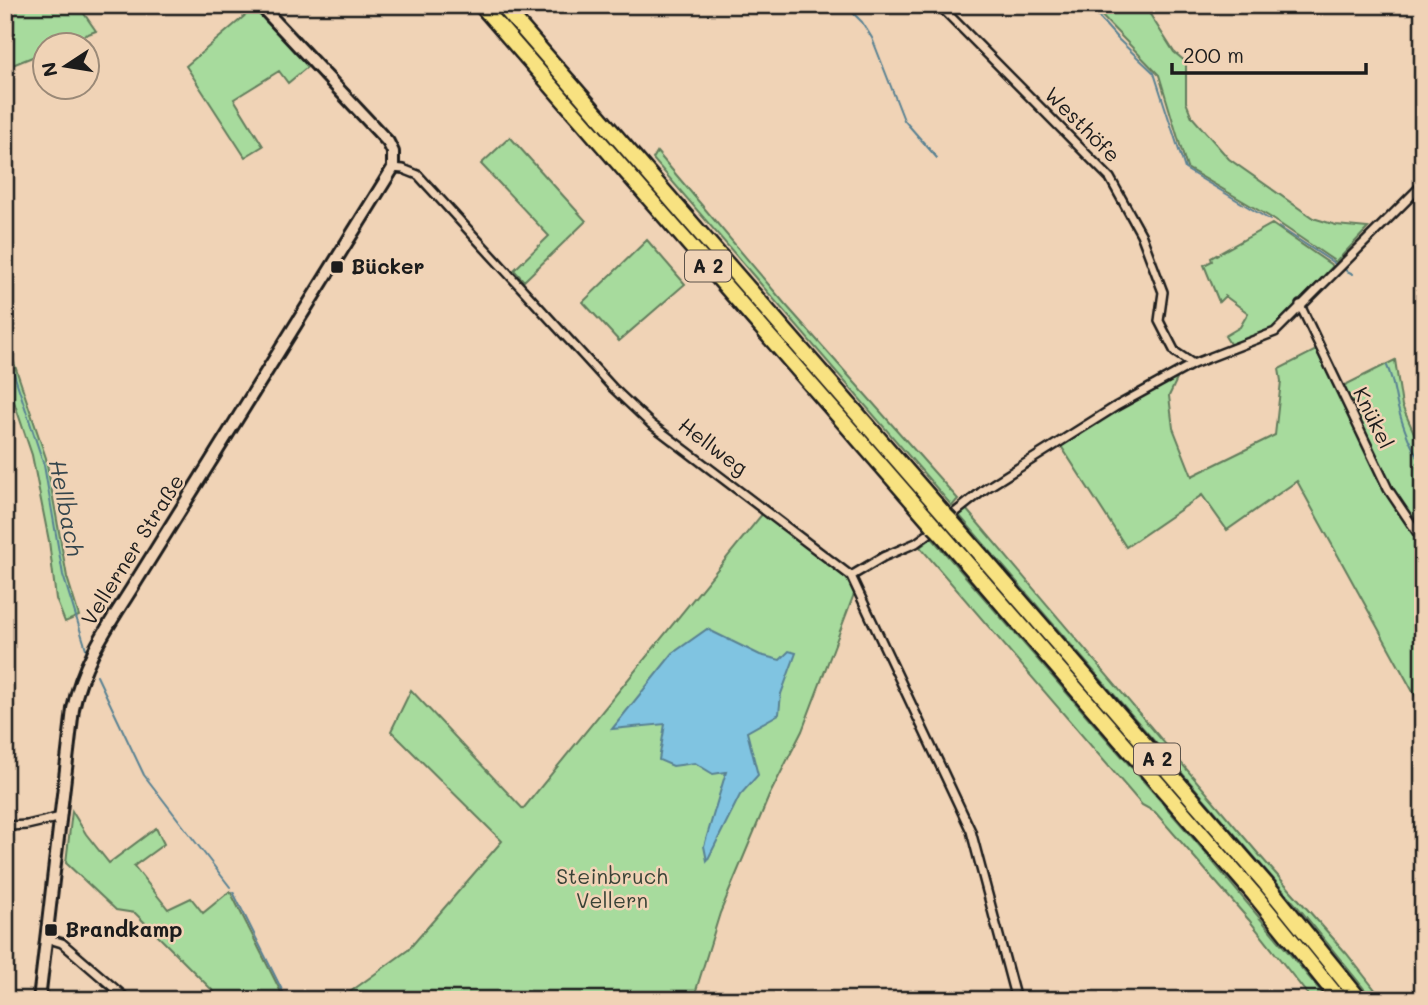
<svg xmlns="http://www.w3.org/2000/svg" width="1428" height="1005" viewBox="0 0 1428 1005" font-family="Mali,sans-serif">
  <rect width="100%" height="100%" fill="#f0d3b6"/>
  <filter id="ink" filterUnits="userSpaceOnUse"><feTurbulence type="fractalNoise" baseFrequency=".0143" numOctaves="2"/><feDisplacementMap in="SourceGraphic" scale="14" xChannelSelector="R" yChannelSelector="G"/><feConvolveMatrix kernelMatrix="1 2 1 2 8 2 1 2 1" color-interpolation-filters="sRGB"/></filter>
  <g filter="url(#ink)">
    <path fill="#a7db9d" stroke="#627c5c" stroke-width="2" d="M5,5h73l18,26 -36,14 -14,1 -1,6 -40,16z
      M1091,5h53l30,47 12,10v40l6,15 37,42 84,59 23,7 32,3 -32,34 -66,-45 -83,-49 -28,-93z
      M255,7l56,57 -23,19 -9,-12 -45,28 29,47 -18,11 -59,-91z
      M510,137l76,84 -62,60 -10,-11 35,-34 -68,-72z
      M657,152l128,152 173,195 -6,7 -299,-347z
      M1272,224l61,42 -59,63 -42,18 -7,-11 15,-9 8,-14 -23,-17 -6,6 -15,-37 8,-4 -1,-3z
      M647,240l38,44 -66,57 -36,-39z
      M5,348l8,12 33,98 21,119 12,39 -14,6 -9,-23 -7,-58 -17,-86 -27,-80z
      M1316,350l70,142 37,55v163l-126,-229 -70,49 -25,-35 -76,52 -65,-101 64,-41 54,-30 -10,21 4,32 19,48 83,-41 6,-54 -2,-12z
      M1395,360l7,46 21,47v82l-31,-47 -49,-102z
      M966,509l295,348 86,97 36,46h-10l-71,-88 -343,-397z
      M763,513l88,63 3,18 -52,137 -33,65 -49,117 -27,87h-354l69,-50 94,-109 -111,-110 20,-41 112,119z
      M932,538l266,306 130,156h-16l-63,-80 -94,-108 -13,-7 -222,-258z
      M72,811l14,23 23,29 47,-35 8,16 -30,22 34,43 23,-11 12,15 27,-22 55,109h-63l-87,-87 -19,-3 -50,-47z"/>
    <path fill="#80c4e1" stroke="#588192" stroke-width="2" d="M707,629l53,26 20,5 9,-9 7,2 -15,41 -2,20 -32,18 11,43 -18,20 -33,66 -3,-15 22,-74 -13,2 -18,-11 -22,3 -14,-6 6,-36 -53,5 61,-76z"/>
    <g fill="none" stroke-linecap="round" stroke-linejoin="round">
      <path stroke="#588192" stroke-width="2" d="M845,5l17,17 10,16 32,82 33,38
        M1088,5l30,34 36,34 31,96 85,51
        M1279,227l58,38
        M1341,268l12,6
        M5,356l6,8
        M1387,366c6,13 7,24 10,38 5,20 14,44 26,61
        M13,371l31,94 19,110 24,77
        M97,676l47,99 86,112
        M233,892l54,108"/>
      <defs>
        <path id="street" d="M939,5l171,173 31,56 22,58 -4,29 16,31 18,12
          M393,168l10,1 15,6 195,213 38,36 200,152 120,255 45,169
          M1300,305l88,184 35,52
          M947,519l38,-30 130,-82 78,-43 82,-32 148,-148
          M851,576l32,-19 33,-14 22,-16
          M5,822l4,4 18,-1 34,-8
          M46,938l16,5 66,57"/>
        <path id="secondary" d="M39,1000l34,-291c10,-48 34,-81 59,-121l261,-420v-16l-5,-10 -128,-137"/>
        <path id="highway" d="M481,5l453,521
          M502,5l444,511
          M951,521l315,363 94,116
          M939,531l315,363 86,106"/>
      </defs>
      <use href="#street" stroke="#1c1c1c" stroke-width="12"/>
      <use href="#secondary" stroke="#1c1c1c" stroke-width="16"/>
      <use href="#highway" stroke="#1c1c1c" stroke-width="19"/>
      <use href="#street" stroke="#f0d3b6" stroke-width="7"/>
      <use href="#secondary" stroke="#f0d3b6" stroke-width="10"/>
      <use href="#highway" stroke="#f8e281" stroke-width="14"/>
      <defs>
        <path id="highway-bridge" d="M946,516l5,5
          M934,526l5,5"/>
      </defs>
      <use href="#highway-bridge" stroke="#1c1c1c" stroke-width="19" stroke-linecap="butt"/>
      <use href="#highway-bridge" stroke="#f8e281" stroke-width="14"/>
    </g>
  </g>
  <g fill="#1c1c1c" stroke="#f0d3b6" stroke-width="2.5">
    <rect x="330" y="260" width="14" height="14" rx="3.5"/>
    <rect x="44" y="923" width="14" height="14" rx="3.5"/>
  </g>
  <g text-anchor="middle" stroke-width="5" stroke-linejoin="round" paint-order="stroke">
    <g fill="#f0d3b6" stroke="#5c534a" stroke-width="2">
      <rect x="685" y="250.5" width="46" height="31" rx="5"/>
      <rect x="1134" y="743.5" width="46" height="31" rx="5"/>
    </g>
    <g font-size="19" font-weight="bold" fill="#1c1c1c">
      <text x="708" y="273">A 2</text>
      <text x="1157" y="766">A 2</text>
    </g>
    <g font-size="21" fill="#1c1c1c" stroke="#f0d3b6">
      <text transform="translate(1082 125) rotate(45)" y="7">Westhöfe</text>
      <text transform="translate(1373 418) rotate(64)" y="7">Knükel</text>
      <text transform="translate(713 447) rotate(37)" y="7">Hellweg</text>
      <text transform="translate(133 550) rotate(-58)" y="7">Vellerner Straße</text>
    </g>
    <g font-size="21" font-weight="bold" fill="#1c1c1c" stroke="#f0d3b6" text-anchor="start">
      <text x="351" y="274">Bücker</text>
      <text x="65" y="937">Brandkamp</text>
    </g>
    <g font-size="21" fill="#384236" stroke="#f0d3b6">
      <text x="612" y="884">Steinbruch<tspan x="612" dy="24">Vellern</tspan></text>
    </g>
    <g font-size="23" font-style="italic" fill="#35464d" stroke="#f0d3b6">
      <text transform="translate(66 508) rotate(79)" y="8">Hellbach</text>
    </g>
  </g>
  <rect width="1428" height="1005" fill="none" stroke="#f0d3b6" stroke-width="28"/>
  <rect x="14" y="14" width="1400" height="977" fill="none" stroke="#1c1c1c" stroke-width="2.5" filter="url(#ink)"/>
  <g transform="translate(66 66) rotate(258)"><circle r="33" fill="#f0d3b6" stroke="#9b8a78" stroke-width="2"/>
  <path d="M0-5L12 26L0 18L-12 26Z" fill="#1c1c1c"/>
  <text y="-10" font-size="19" font-weight="bold" text-anchor="middle" fill="#1c1c1c">N</text>
  </g>
  <path d="M1172 63v10h194v-10" fill="none" stroke="#1c1c1c" stroke-width="3.5"/>
  <text x="1183" y="63" font-size="21" fill="#1c1c1c" stroke="#f0d3b6" stroke-width="5" paint-order="stroke">200 m</text>
</svg>
